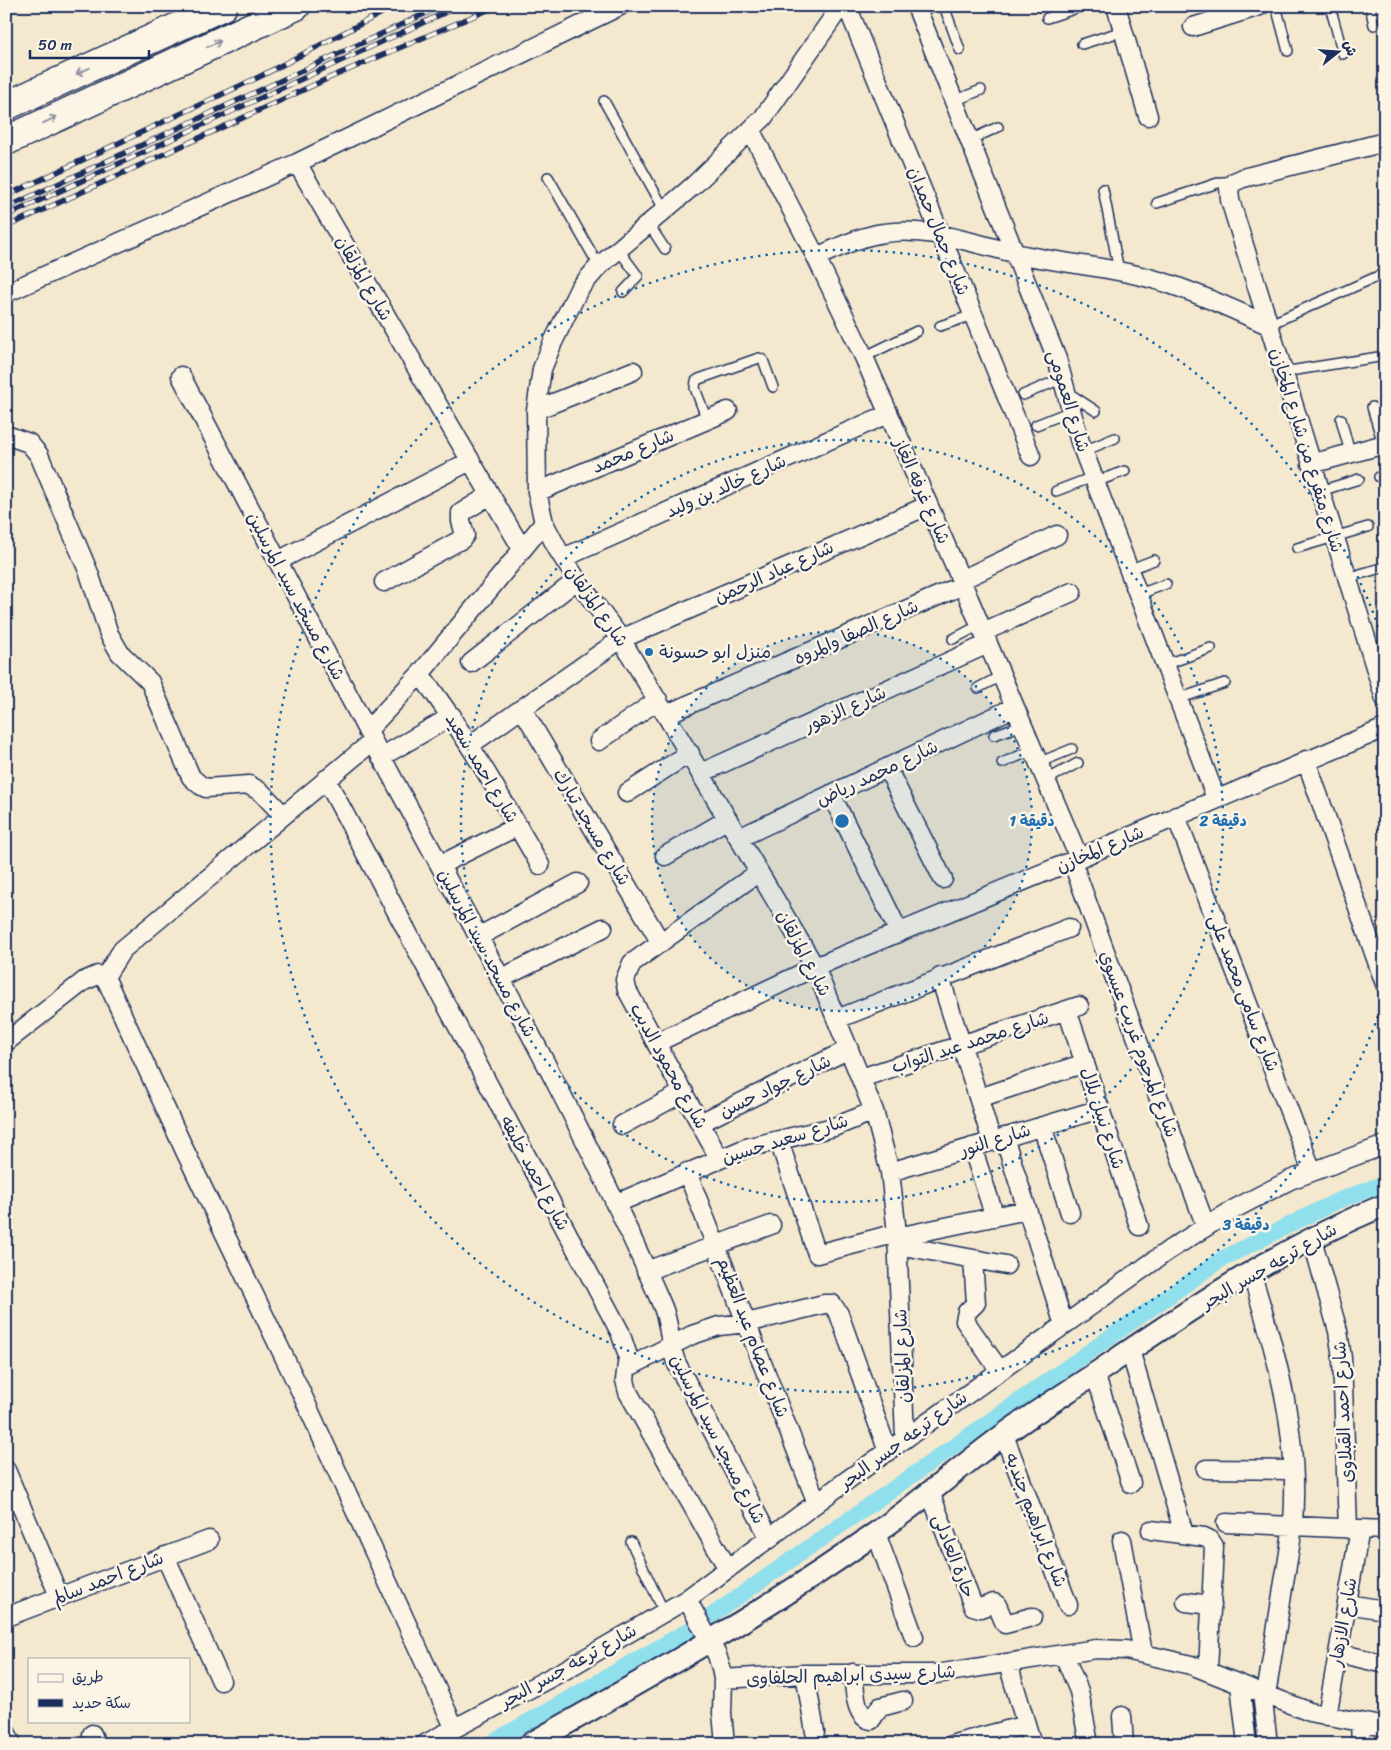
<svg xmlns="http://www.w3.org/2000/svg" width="1391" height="1750" viewBox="0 0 1391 1750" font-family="Sriracha,'Playpen Sans Arabic',sans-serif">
  <rect width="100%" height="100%" fill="#f4e8ce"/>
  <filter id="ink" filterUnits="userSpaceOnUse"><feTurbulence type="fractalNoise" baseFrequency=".02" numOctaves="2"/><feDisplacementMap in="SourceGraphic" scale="10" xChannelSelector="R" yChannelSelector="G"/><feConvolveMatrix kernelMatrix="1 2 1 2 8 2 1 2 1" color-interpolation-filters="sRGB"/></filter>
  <g filter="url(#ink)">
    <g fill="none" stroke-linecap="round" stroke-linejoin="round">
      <path stroke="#90dfed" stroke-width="16" d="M489,1744l209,-119 524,-366 115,-58 48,-18"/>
      <defs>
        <path id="service" d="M944,6l16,44
          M1276,6l12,45
          M1330,6l13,48
          M1370,6l4,19
          M1047,18l36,-12
          M1082,44l41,-13
          M604,101l60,108
          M954,101l27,-11
          M970,140l28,-13
          M548,177l51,89
          M1103,189l16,82
          M1157,203l64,-21h5l3,6
          M648,223l17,26
          M618,249l20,27 -15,16
          M1268,325l117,-52
          M940,326l33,-11
          M864,357l53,-26
          M1283,372l102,-16
          M1067,392l29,19
          M1023,395l40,-17
          M1372,407l11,37
          M1341,419l9,34
          M707,420l-12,-32 1,-7 3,-2 60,-21 4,2 10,27
          M1036,425l35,-14
          M1084,451l31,-13
          M1379,477l6,-2
          M1095,482l30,-11
          M1056,491l37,-14
          M1320,491l39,-12
          M1297,548l71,-21
          M1128,570l26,-10
          M1346,578l35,-10
          M1137,595l29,-11
          M953,639l27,-14
          M1164,665l47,-17
          M978,688l23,-12
          M1178,699l47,-16
          M994,735l28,-10
          M1002,763l31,-13
          M1038,763l34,-14
          M1046,780l32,-17
          M631,1542l33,70"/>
        <path id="minor" d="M841,6l-78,112 -69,67 -95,81 -20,23 -26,53 -11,27 -6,41 1,82 7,31 14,27 19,30 44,59 194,328 59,144 16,61 7,61 8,206
          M847,6l184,450
          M916,6l141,353 23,83 136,356
          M1116,6l32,110
          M1193,27l67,-21
          M751,131l65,126 48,100 97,223 118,278
          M1385,142l-142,36 -9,4 -5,6 1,12 155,499
          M297,163l225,386
          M816,257c22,-9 44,-21 68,-24 43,-7 88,10 130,20 49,11 101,14 149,29 36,11 71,28 105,43
          M6,293l291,-130 323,-157
          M181,376c74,141 147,283 223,423 90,167 183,333 258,506 9,20 6,40 15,59l93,175
          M536,410l97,-39
          M6,435l23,8 10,12 50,118 20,61 11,19 30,29 41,95 9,8 6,3 43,-3 12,7 22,23
          M1311,464l74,-20
          M537,492l191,-81
          M563,558l325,-144
          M278,561l192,-100
          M961,580l96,-45
          M384,582l78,-43 3,-4 -4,-14v-8l29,-18
          M983,632l89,-40
          M471,663l106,-83
          M420,674c46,60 82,125 120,191
          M523,710l138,233
          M667,714l296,-129
          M367,731l53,-57 124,-151
          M599,741l59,-41
          M470,745l151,-106 306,-133
          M381,757l71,-41
          M1306,760l79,224
          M887,768l56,111
          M701,773l287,-129
          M326,779l294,553 8,24 -3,24 3,12 100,177
          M627,793l63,-40
          M831,794l68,138
          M1176,816l136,355
          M739,838l276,-131
          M665,856l63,-37
          M1072,861l134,366
          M440,865l78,-39
          M478,937l100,-54
          M105,977l17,-27 251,-209
          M940,977l52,164
          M500,979l103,-51
          M1067,1010l72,216
          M837,1019l232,-91
          M6,1042l78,-61 14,-6 7,2 80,174 115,239 154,337
          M658,1042l157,-75 257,-106 313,-133
          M861,1078l218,-72
          M979,1098l106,-35
          M700,1123l149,-74
          M622,1125l62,-33
          M1042,1126l28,87
          M1004,1137l60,188
          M779,1141l38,113 80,-21
          M972,1147l23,70
          M719,1158l-92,-168 -2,-10 7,-17 127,-91
          M687,1172l130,331
          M890,1172l210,-63
          M615,1204l131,-56 88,-21 40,-16
          M897,1237l130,-27
          M1312,1239l26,92 4,27 6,171
          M898,1245l108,20
          M973,1259l3,44 -9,9 -2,9 35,50
          M646,1271l125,-46
          M1251,1272c23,74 45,150 43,227 0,28 -5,56 -10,83 -6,38 -12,75 -18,113
          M1130,1350l54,184
          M627,1368l65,-33 27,-9 28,-3 77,-19h8l7,10 49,138
          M1095,1374l36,109
          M1004,1435l64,170
          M1206,1469l87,1
          M6,1470l53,126
          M930,1492l43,114 7,2 14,-5 3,2 8,19 27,-7
          M1226,1523l159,7
          M1151,1530l53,7 6,3 4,6 -6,125
          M876,1533l38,104
          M1122,1540l21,113
          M165,1556l56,125
          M687,1599l30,56 4,13 2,11 -1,34 3,31
          M1186,1602l26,3
          M1347,1604l38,6
          M6,1617l203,-77
          M1338,1653l47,11
          M1064,1655l15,36 10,53
          M1008,1664l24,80
          M853,1673c2,14 1,44 18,47l9,-13 23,-6
          M805,1674l10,58
          M723,1679l82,-5h131l160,-25 30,1 65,15 119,47 75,15
          M1240,1685l7,59
          M1262,1693l6,51
          M1122,1716l2,28
          M1327,1716l33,-187
          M1360,1723l1,21
          M6,1732l6,12
          M92,1734l4,10
          M425,1744l140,-74 122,-71 159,-118 323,-231 67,-42 54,-28 95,-35
          M954,1744l72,-19"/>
        <path id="tertiary" d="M530,1744c117,-66 234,-131 343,-209 45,-31 85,-67 129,-99 34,-25 71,-47 106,-71 88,-60 178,-120 277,-160"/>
        <path id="trunk" d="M6,106l217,-100
          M6,141l290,-135"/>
      </defs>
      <use href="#service" stroke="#1b2f5e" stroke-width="12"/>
      <use href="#minor" stroke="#1b2f5e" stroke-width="21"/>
      <use href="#tertiary" stroke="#1b2f5e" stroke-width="25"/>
      <use href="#trunk" stroke="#1b2f5e" stroke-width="31"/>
      <use href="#service" stroke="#fcf5e5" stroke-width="9"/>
      <use href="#minor" stroke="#fcf5e5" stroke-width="18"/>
      <use href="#tertiary" stroke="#fcf5e5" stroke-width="21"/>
      <use href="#trunk" stroke="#fcf5e5" stroke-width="28"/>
      <defs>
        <path id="rail" d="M6,196l255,-120 134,-70
          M6,208l429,-199
          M6,216l453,-210
          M6,227l323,-149 168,-72"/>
      </defs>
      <use href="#rail" stroke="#1b2f5e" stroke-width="5.5"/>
      <use href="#rail" stroke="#fcf5e5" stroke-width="4" stroke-dasharray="11" stroke-linecap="butt"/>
    </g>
    <defs><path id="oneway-shaft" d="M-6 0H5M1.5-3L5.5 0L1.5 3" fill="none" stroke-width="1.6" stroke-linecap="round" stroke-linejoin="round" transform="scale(1.25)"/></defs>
    <g stroke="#8c92a2">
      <use href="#oneway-shaft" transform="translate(214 44) rotate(-25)"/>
      <use href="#oneway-shaft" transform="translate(83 71) rotate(155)"/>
      <use href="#oneway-shaft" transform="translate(50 120) rotate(-25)"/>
    </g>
  </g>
  <circle cx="842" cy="821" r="190" fill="#1f6fb2" fill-opacity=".12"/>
  <g fill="none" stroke="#1f6fb2" stroke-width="2.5" stroke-dasharray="2.5 5">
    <circle cx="842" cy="821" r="190"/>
    <circle cx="842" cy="821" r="381"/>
    <path d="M1383 1002A571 571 0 1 1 1383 640"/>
  </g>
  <circle fill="#1f6fb2" stroke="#fcf5e5" stroke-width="2" cx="649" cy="652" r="5"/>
  <g text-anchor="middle" stroke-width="5" stroke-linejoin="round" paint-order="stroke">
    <g font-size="18" fill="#1b2f5e" stroke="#fcf5e5">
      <text transform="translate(939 231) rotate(68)" y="6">شارع جمال حمدان</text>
      <text transform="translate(364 278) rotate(60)" y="6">شارع المزلقان</text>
      <text transform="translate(1069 401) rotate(73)" y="6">شارع العمومى</text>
      <text transform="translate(1307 450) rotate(73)" y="6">شارع متفرع من شارع المخازن</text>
      <text transform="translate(633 451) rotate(-23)" y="6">شارع محمد</text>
      <text transform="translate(726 486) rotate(-24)" y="6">شارع خالد بن وليد</text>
      <text transform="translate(922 491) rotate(66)" y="6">شارع غرفه الغاز</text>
      <text transform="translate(774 572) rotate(-24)" y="6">شارع عباد الرحمن</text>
      <text transform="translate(296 596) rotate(62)" y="6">شارع مسجد سيد المرسلين</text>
      <text transform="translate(597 606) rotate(55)" y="6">شارع المزلقان</text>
      <text transform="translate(856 632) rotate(-24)" y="6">شارع الصفا والمروه</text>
      <text transform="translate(845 709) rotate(-24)" y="6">شارع الزهور</text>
      <text transform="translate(482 768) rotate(59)" y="6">شارع احمد سعيد</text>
      <text transform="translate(877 773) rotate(-25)" y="6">شارع محمد رياض</text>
      <text transform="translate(592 827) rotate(59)" y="6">شارع مسجد تبارك</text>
      <text transform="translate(1100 849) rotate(-23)" y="6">شارع المخازن</text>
      <text transform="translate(487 953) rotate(62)" y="6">شارع مسجد سيد المرسلين</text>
      <text transform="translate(804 953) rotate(62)" y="6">شارع المزلقان</text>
      <text transform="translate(1244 993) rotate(69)" y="6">شارع سامى محمد على</text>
      <text transform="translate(970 1042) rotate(-18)" y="6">شارع محمد عبد التواب</text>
      <text transform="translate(1139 1044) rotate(70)" y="6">شارع المرحوم غريب عيسوي</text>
      <text transform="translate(669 1066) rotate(61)" y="6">شارع محمود الديب</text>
      <text transform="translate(775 1086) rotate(-26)" y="6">شارع جواد حسن</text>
      <text transform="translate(1103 1118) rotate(72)" y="6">شارع نبيل بلال</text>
      <text transform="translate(785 1139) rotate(-17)" y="6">شارع سعيد حسين</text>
      <text transform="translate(995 1140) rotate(-17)" y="6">شارع النور</text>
      <text transform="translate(535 1173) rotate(62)" y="6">شارع احمد خليفه</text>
      <text transform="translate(1269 1266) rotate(-30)" y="6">شارع ترعه جسر البحر</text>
      <text transform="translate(753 1337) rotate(69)" y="6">شارع عصام عبد العظيم</text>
      <text transform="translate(902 1356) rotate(-92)" y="6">شارع المزلقان</text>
      <text transform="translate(1343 1412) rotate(-93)" y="6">شارع احمد القبلاوى</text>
      <text transform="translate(718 1439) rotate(63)" y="6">شارع مسجد سيد المرسلين</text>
      <text transform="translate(903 1440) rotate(-36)" y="6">شارع ترعه جسر البحر</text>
      <text transform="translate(1036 1520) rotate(69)" y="6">شارع ابراهيم جنديه</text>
      <text transform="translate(954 1556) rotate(69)" y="6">حارة العادلى</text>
      <text transform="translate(108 1578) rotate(-21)" y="6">شارع احمد سالم</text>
      <text transform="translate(1343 1622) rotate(-80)" y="6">شارع الازهار</text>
      <text transform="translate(568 1666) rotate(-29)" y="6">شارع ترعه جسر البحر</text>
      <text transform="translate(851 1675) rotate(-2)" y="6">شارع سيدى ابراهيم الحلفاوى</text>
    </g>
    <g font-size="18" fill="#1b2f5e" stroke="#fcf5e5" text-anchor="start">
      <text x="659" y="658">منزل ابو حسونة</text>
    </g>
  </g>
  <circle cx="842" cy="821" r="8" fill="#1f6fb2" stroke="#fcf5e5" stroke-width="2.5"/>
  <g font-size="15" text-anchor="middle" font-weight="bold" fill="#1f6fb2" stroke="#fcf5e5" stroke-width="5" stroke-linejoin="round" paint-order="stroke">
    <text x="1032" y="826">1 دقيقة</text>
    <text x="1223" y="826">2 دقيقة</text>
    <text x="1246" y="1230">3 دقيقة</text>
  </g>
  <rect width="1391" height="1750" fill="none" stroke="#fcf5e5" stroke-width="25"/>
  <rect x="12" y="12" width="1366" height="1725" fill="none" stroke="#1b2f5e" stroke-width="2" filter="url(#ink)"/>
  <rect x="28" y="1658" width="162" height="65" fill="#fcf5e5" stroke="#a2a6af"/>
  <rect x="38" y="1674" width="25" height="8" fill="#fcf5e5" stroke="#a2a6af"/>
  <text x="72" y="1682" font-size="15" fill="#1b2f5e">طريق</text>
  <rect x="38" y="1699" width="25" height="8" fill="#1b2f5e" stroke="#a2a6af"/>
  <text x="72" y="1708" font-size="15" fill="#1b2f5e">سكة حديد</text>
  <g transform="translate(1338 52) rotate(73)" stroke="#fcf5e5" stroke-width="4" paint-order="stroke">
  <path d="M0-4L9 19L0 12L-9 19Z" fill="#1b2f5e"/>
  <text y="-8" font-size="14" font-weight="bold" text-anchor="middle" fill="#1b2f5e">ش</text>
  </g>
  <path d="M30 50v8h119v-8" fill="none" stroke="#1b2f5e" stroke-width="2.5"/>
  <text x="38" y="50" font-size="15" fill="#1b2f5e" stroke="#fcf5e5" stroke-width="4" paint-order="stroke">50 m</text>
</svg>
